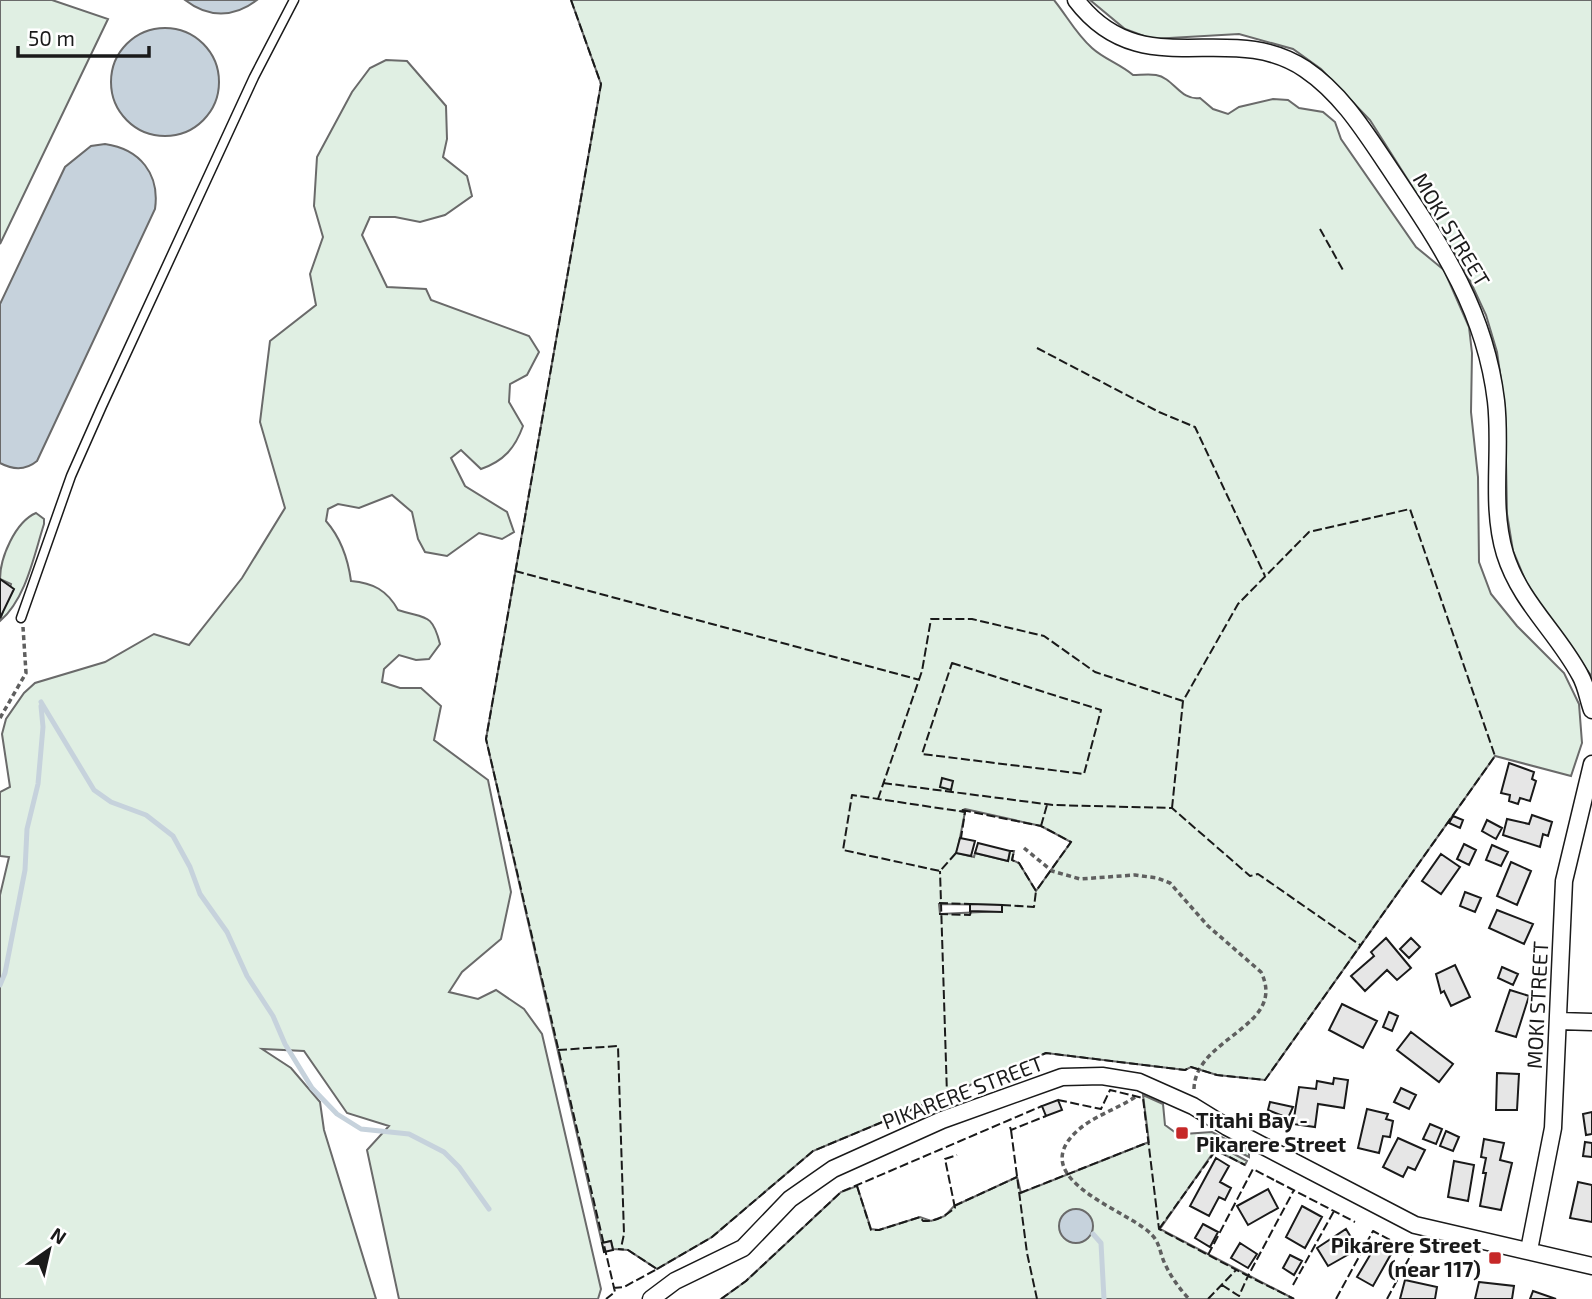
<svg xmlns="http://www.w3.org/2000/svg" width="1592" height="1299" viewBox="0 0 1592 1299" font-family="'Exo 2',sans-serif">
  <rect width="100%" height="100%" fill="#fff"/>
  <path fill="#e0efe3" stroke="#6a6a6a" stroke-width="2" fill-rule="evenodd" d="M0,0h52l56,19 -108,225z
    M571,0h483c13,16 22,34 38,48 12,11 28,16 41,27 7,0 16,-1 23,0 18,3 24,26 44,23l13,11 15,5 11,-7 34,-8 15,1 11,8 24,4 12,10 6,17 75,108 28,23 25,57 3,26 -1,59 7,65 1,85 12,32 26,32 47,47 15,31 3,39 -11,33 -76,-20 -230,324 -48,-5 -26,-8 -6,3 -139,-17 -233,98 -101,86 -55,32 -29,-19 -15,-1 -2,-8 -9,2 -116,-504 115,-655zM965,809l76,17 30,16 -35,49 -17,-28 -7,-3 2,-9h-4l-2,10 -33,-8 -1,4 -17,-4 8,-41 -4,-1zM939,904l63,1v6l-62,3z
    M1090,0h502v677l-63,-88 -16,-38 -6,-37 -2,-106 -8,-56 -11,-37 -21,-45 -95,-150 -49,-51 -28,-20 -54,-15 -87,5 -27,-10z
    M386,60l21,1 39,45 1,33 -4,18 24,19 5,20 -27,19 -25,7 -25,-5h-25l-8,18 25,52 39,2 5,11 98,36 10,16 -12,23 -17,9 -1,18 14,24c-8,22 -19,35 -42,43l-20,-19 -10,8 14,28 42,26 7,20 -12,7 -23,-6 -32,23 -22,-4 -7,-13 -6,-27 -20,-17 -33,13 -21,-4 -10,5 -2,12c14,16 22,38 25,60 22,2 36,9 47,29 27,9 34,2 42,34l-11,15 -13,1 -17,-5 -15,14 -2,13 18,6h21l20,18 -7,34 54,40 23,112 -10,47 -39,33 -13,20 29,7 18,-9 28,19 18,25 59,255 -3,10h-199l-32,-149 22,-24 -42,-13 -43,-62 -42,-2 29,19 29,34 4,28 52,169h-376v-404l9,-38 -9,-1v-64l10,-5 -8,-53 4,-15 18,-26 11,-10 70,-21 49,-28 35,11 53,-67 43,-70 -25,-86 10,-81 46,-36 -6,-31 13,-37 -9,-31 3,-49 35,-65 18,-24z
    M36,513l8,6v5c-10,31 -18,75 -44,97l11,-37 -11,-5c0,-21 15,-57 36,-66z
    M1143,1095l20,9 2,21 18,13 1,-4 28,-2 37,19v6l-25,-13 -3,3 26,14 -2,4 -30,-15 -55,79 134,70h-573l25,-18 95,-89 16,-6 14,43 8,1 41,-13 11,4 14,-5 9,-10 63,-29 4,16 128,-51z"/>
  <path fill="#c6d2dc" stroke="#6a6a6a" stroke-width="2" d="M185,0h72c-23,18 -49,18 -72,0z
    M111 82a54 54 0 1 1 108 0a54 54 0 1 1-108 0Z
    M105,144c35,5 55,30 50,65l-118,252c-12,10 -24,9 -37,2v-159l65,-137 26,-21z
    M1059 1226a17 17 0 1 1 34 0a17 17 0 1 1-34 0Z"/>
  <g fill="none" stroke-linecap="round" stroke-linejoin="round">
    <path stroke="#c6d2dc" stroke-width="5" d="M41,702l53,88 17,12 35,13 27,21 17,31 10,27 27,38 20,44 26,40 12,28 27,44 25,26 24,15 48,5 35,18 15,15 30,42
      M0,985l5,-12 20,-103 2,-41 11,-45 5,-57 -2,-21
      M1093,1234l8,9 3,56"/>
  </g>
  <path fill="#e6e6e6" stroke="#1a1a1a" stroke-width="2" d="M0,579l14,10 -14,29z
    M1509,763l25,9 -2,7 4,2 -6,20 -10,-3 -2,6 -9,-3 1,-6 -9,-2z
    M942,778l11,3 -2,9 -11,-3z
    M1532,815l20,7 -4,14 -5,-2 -3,13 -37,-12 4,-16 22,5z
    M1453,816l10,4 -3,8 -11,-5z
    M1487,820l15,8 -6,11 -14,-8z
    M960,838l15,3 -4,15 -15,-3z
    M978,843l32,8 -2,10 -33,-8z
    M1464,844l12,6 -7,15 -12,-6z
    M1492,845l16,7 -7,14 -15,-6z
    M1441,854l19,13 -19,27 -19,-13z
    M1511,862l20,9 -14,34 -20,-9z
    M1465,892l16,6 -6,14 -15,-6z
    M970,904l32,1v7l-32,-1z
    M1497,910l36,14 -9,20 -35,-16z
    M1386,938l25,30 -14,12 -10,-10 -22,21 -14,-15 23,-20 -3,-4z
    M1411,938l9,9 -11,11 -9,-9z
    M1455,965l15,32 -19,9 -7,-15 -3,2 -5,-19z
    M1502,967l16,7 -5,11 -15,-7z
    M1510,990l19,6 -13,41 -20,-6z
    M1342,1004l35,17 -14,27 -34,-18z
    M1389,1012l9,4 -6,15 -9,-4z
    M1411,1032l42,32 -14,18 -42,-32z
    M1497,1073l22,1 -2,36h-21z
    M1334,1078l14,2 -4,28 -26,-4 -3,23 -22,-3 6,-37 17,2 1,-8 16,3z
    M1401,1088l15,7 -7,14 -15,-7z
    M1058,1100l4,10 -16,6 -4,-10z
    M1270,1102l23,5 -5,11 -20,-8z
    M1367,1109l21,5 -2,5 7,2 -3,16 -7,-1 -4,17 -21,-5z
    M1592,1112v22l-6,1 -3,-21z
    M1430,1124l12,5 -6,15 -13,-5z
    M1446,1131l13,6 -6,14 -13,-5z
    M1398,1138l27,12 -10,20 -7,-3 -5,10 -20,-10z
    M1484,1139l20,4 -4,17 12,3 -11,47 -21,-4 6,-33h-3l3,-15 -5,-1z
    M1585,1142l7,1v14l-9,-1z
    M1216,1158l13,8 -9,16 11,6 -6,12 -6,-3 -10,19 -19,-10z
    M1454,1161l20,4 -6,36 -20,-4z
    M1578,1182l14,3v37l-22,-4z
    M1268,1189l10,19 -30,17 -11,-19z
    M1302,1206l20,11 -17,31 -19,-11z
    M1203,1224l15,8 -8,15 -15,-9z
    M1346,1229l12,20 -30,17 -11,-18z
    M611,1241l2,9 -9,2 -2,-9z
    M1240,1243l17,11 -9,14 -17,-10z
    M1376,1245l15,9 -18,32 -16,-9z
    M1290,1255l12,6 -8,14 -11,-7z
    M1405,1280l32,7 -2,12h-35z
    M1479,1282l35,4 -2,13h-37z
    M1533,1291l23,8h-26z"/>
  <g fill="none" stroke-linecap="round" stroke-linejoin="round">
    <defs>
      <path id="service" d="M21,618l50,-142 31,-70 152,-329 40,-77"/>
      <path id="minor" d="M1076,0c66,87 153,18 229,69 37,25 60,63 85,100 50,75 95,140 106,232 6,51 -6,104 9,153 15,48 52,78 75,121 6,10 8,24 12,35
        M1558,1021l34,1
        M1529,1250l24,-122 11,-247 28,-117
        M651,1299l24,-18 68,-33 47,-49 43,-30 109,-49 120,-43 40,-1 37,6 54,24 34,21 188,98 177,41"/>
    </defs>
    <use href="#service" stroke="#1a1a1a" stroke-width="11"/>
    <use href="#minor" stroke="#1a1a1a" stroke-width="19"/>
    <path stroke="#5f5f5f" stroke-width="3.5" stroke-dasharray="5 3.5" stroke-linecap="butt" d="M0,718l26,-45 -3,-46
      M1024,848l28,23 28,8 55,-4 22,3 13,5 38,43 53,46c27,55 -66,65 -67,117
      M1135,1097c-19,13 -43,19 -60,36 -49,48 56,78 77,102 8,8 8,19 13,29 6,13 14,24 24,35"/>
    <use href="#service" stroke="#fff" stroke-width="8"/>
    <use href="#minor" stroke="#fff" stroke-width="16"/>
    <path stroke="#1a1a1a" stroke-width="2" stroke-dasharray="9 3.5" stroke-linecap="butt" d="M571,0l30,84 -115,655 129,553 -9,7
      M1320,229l24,43
      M1037,348l122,64 36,15 70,149
      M515,571l405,109
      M952,663l149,47 -17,64 -162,-20z
      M883,783l170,22 119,3 78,68 8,-2 102,71
      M878,799l44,-128 9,-52h41l72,17 51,36 88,29 55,-97 71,-72 101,-23 85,247 -230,324 -48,-5 -26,-8 -6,3 -139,-17 -99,42
      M1172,808l11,-107
      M962,810l79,16 30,16 -35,49 -17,-28 -7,-3 2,-9h-4
      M1041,826l6,-21
      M956,853l-16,18 -97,-21 9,-55 113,17 -4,26
      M939,903l31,1
      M1002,905l32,2 2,-16
      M939,914l31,1 1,-4
      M558,1050l60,-4 6,188 -3,14
      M1058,1100l43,9 9,-19 33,8 16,131 89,47 46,-86
      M1010,1127l1,3 35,-14
      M1011,1130l16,123 10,46
      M1276,1181l79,41
      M857,1186l14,44h8l41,-13 3,4c13,1 22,-5 32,-13l-10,-49 12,-4
      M1020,1193l129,-51
      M954,1206l63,-29
      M1159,1229l57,-79 29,15
      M1208,1255l45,-86 21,11
      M657,1269l55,-32 101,-86 134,-56 -7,-224
      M1222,1285l17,11 9,-20 46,23
      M1293,1285l41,-74
      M613,1288l11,-1 33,-18 -29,-19 -10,-1
      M721,1299l25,-18 95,-89 201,-86
      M1208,1299l28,-29
      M1336,1299l37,-68 29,15
      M1387,1299l26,-48"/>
  </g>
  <g fill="#c62828" stroke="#fff" stroke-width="2.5">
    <rect x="1175" y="1126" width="14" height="14" rx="3.5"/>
    <rect x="1488" y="1251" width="14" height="14" rx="3.5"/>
  </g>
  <g text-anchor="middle" stroke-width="5" stroke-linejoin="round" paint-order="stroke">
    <g font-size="21" fill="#1a1a1a" stroke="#fff">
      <text transform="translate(1451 230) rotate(59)" y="7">MOKI STREET</text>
      <text transform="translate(1538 1005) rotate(-87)" y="7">MOKI STREET</text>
      <text transform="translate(963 1093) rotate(-21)" y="7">PIKARERE STREET</text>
    </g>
    <g font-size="21" font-weight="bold" fill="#1a1a1a" stroke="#fff" text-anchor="start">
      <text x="1196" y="1128">Titahi Bay -<tspan x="1196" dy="24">Pikarere Street</tspan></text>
      <text x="1481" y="1253" text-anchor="end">Pikarere Street<tspan x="1481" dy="24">(near 117)</tspan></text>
    </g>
  </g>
  <g transform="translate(49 1250) rotate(34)" stroke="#ffffff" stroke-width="5" paint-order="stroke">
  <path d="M0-5L12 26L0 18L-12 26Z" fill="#1a1a1a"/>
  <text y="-10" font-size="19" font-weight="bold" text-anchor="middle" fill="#1a1a1a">N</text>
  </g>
  <path d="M18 46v10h131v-10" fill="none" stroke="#1a1a1a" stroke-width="3.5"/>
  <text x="28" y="46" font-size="21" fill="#1a1a1a" stroke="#ffffff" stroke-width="5" paint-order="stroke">50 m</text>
</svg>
